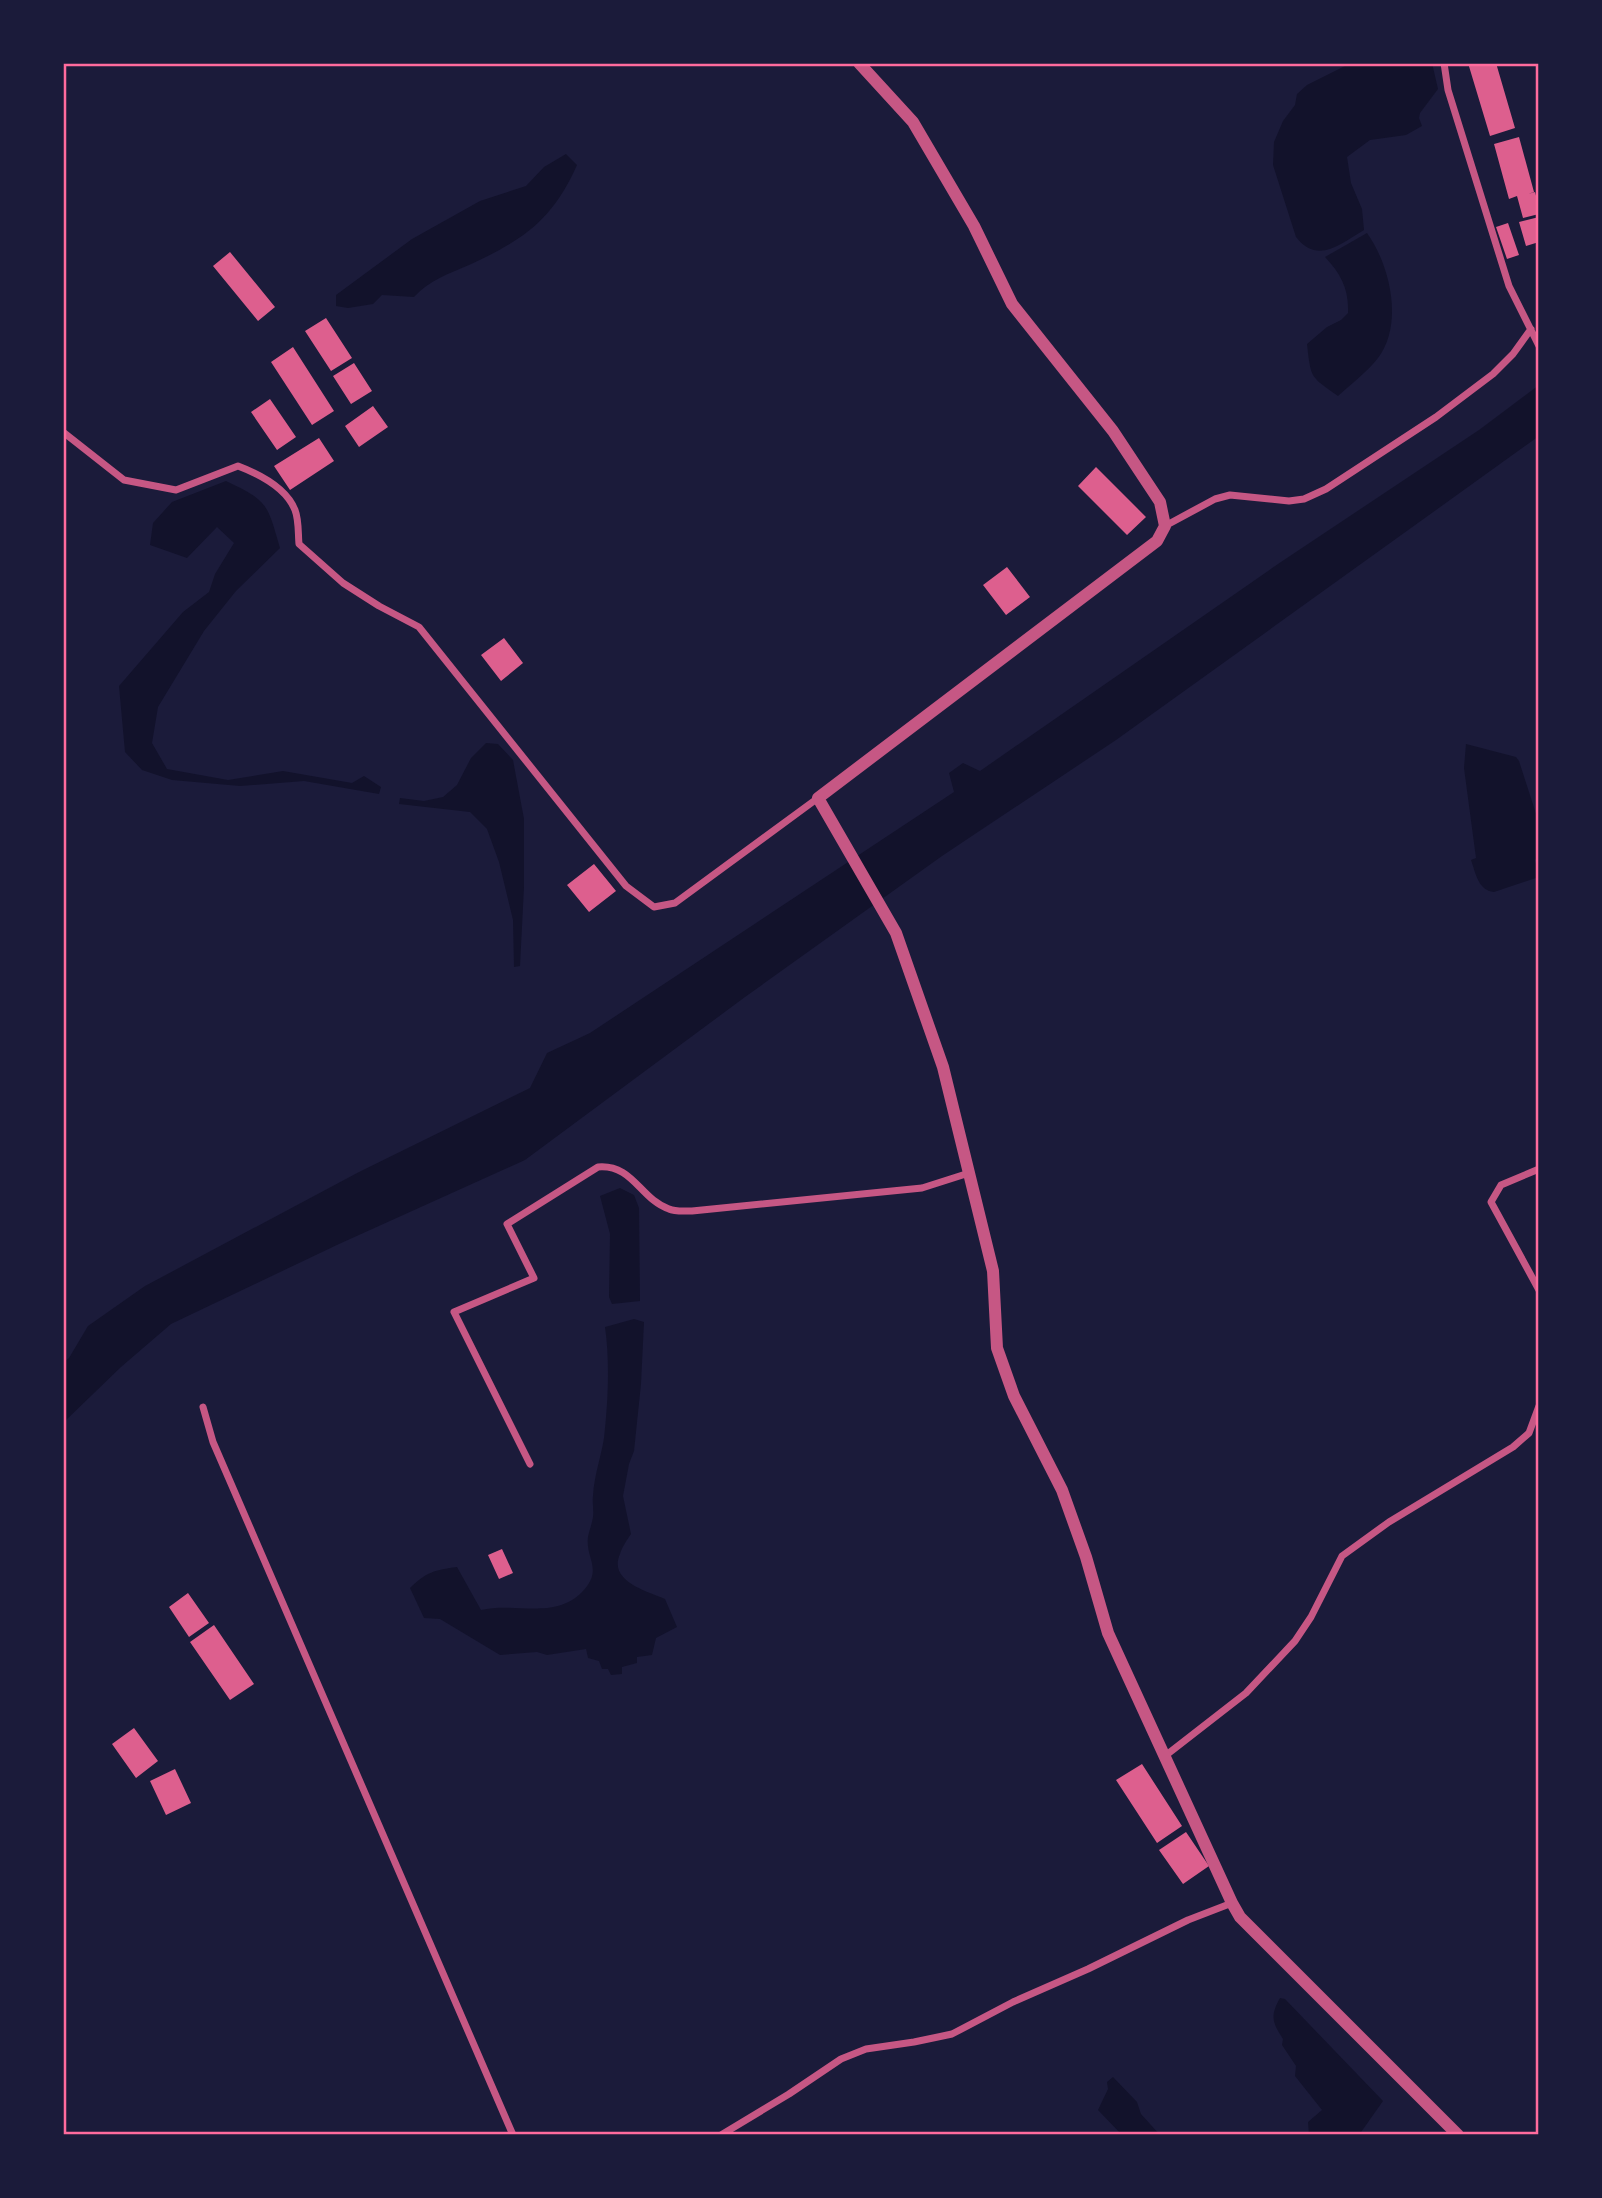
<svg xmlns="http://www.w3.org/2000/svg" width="1602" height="2198" viewBox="0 0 1602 2198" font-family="Cabin,sans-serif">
  <rect width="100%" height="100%" fill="#1b1b3a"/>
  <path fill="#12122b" d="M1351,63h81l6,26 -18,24 -1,5 3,8 -16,9 -36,5 -23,17 4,26 11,26 2,21c-24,14 -46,35 -68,7l-23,-72 1,-23 9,-21 12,-16 2,-11 10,-9z
    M566,154l11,11c-25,56 -54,75 -108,100 -21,9 -39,15 -55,32l-32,-2 -9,9 -25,4 -12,-2v-11l76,-56 68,-38 46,-15 18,-19z
    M1367,233c23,32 37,91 11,125 -11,14 -27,26 -40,38 -28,-20 -27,-17 -31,-52l20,-17 14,-7 7,-7c1,-24 -7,-39 -23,-56z
    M1539,385v51l-423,304 -174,116 -197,141 -220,163 -186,84 -168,80 -50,43 -58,56v-60l6,-5 19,-32 57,-40 214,-114 171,-84 17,-35 43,-20 364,-241 -5,-19 14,-10 17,8 298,-207 201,-134z
    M226,481c42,20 41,22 54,67l-44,43 -32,40 -46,76 -6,36 15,26 61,11 55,-9 69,12 12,-7 17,11 -2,7 -75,-13 -64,5 -68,-6 -30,-10 -17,-18 -6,-66 64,-74 26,-20 6,-18 19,-31 -17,-16 -30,31 -37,-13 3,-22 19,-21z
    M486,743l12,1 15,16 11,59v68l-4,79 -6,1 -1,-47 -14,-58 -12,-33 -17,-17 -71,-8 1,-6 24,3 19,-4 14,-12 14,-27z
    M1466,744l50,13 3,4 20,62v33l-4,4 4,17 -45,15c-16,-2 -18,-18 -23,-32l5,-2 -12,-90z
    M620,1188l14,7 5,13 1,93 -28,3 -3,-7 1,-63 -10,-38z
    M634,1319l10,3 -3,62 -7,67 -5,13 -6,32 8,38c-4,6 -9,13 -11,20 -12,27 26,37 45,45l12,28 -21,11 -4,17 -15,2v6l-15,4v7l-11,1 -3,-6h-6l-3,-8 -11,-3 -2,-9 -39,6 -10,-3 -37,3 -60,-36 -16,-1 -14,-30c16,-16 25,-18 47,-21l24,43c34,-8 74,10 101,-18 22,-23 3,-33 6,-55 1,-6 4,-13 5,-20 1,-7 -1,-14 0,-21 1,-20 8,-39 11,-58 4,-35 6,-77 1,-111z
    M1280,1998l5,1 98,102 -24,34h-50l-1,-13 14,-12 -27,-34 1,-10 -14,-21 1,-6c-11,-17 -13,-23 -3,-41z
    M1113,2077l24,25 4,12 19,21h-38l-24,-25 10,-21 -1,-7z"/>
  <path fill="#dd5f8e" d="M1468,63h28l19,65 -25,8z
    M1519,137l15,55 -6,2 7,-2 4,15v7l-16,4 -6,-22 -8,3 -15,-55z
    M1539,217v25l-13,4 -7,-24z
    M1508,223l11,32 -12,4 -11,-32z
    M230,252l45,55 -17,14 -45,-55z
    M326,318l26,40 -21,13 -26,-40z
    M293,347l41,64 -22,14 -41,-63z
    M354,363l18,28 -21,13 -18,-28z
    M270,399l26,38 -19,13 -26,-38z
    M373,406l15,21 -29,20 -14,-21z
    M319,438l15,23 -44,29 -16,-24z
    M1096,467l50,50 -19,18 -49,-49z
    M1007,567l23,30 -24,18 -23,-30z
    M504,638l19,25 -22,18 -20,-26z
    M594,864l22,27 -27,21 -22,-27z
    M502,1549l11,24 -14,6 -11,-24z
    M188,1593l21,30 -20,14 -20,-30z
    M214,1625l40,59 -24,16 -40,-58z
    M134,1728l24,33 -22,17 -24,-34z
    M1142,1764l40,62 -25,17 -41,-63z
    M175,1769l16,34 -25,12 -16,-34z
    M1186,1832l23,34 -26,18 -24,-34z"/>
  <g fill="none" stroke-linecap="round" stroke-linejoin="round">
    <path stroke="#c65784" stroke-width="7" d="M1444,63l4,27 61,196 30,60
      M63,432l61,48 52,10 62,-24c21,8 48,21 57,44 4,10 3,24 4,34l44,39 36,23 40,21 207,259 28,21 21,-4 143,-105
      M1165,526l50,-27 15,-4 59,6 15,-2 22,-10 110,-72 57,-43 20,-20 18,-25
      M1539,1169l-38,16 -10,17 48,88
      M203,1407l10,35 300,693
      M530,1464l-76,-152 80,-34 -27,-54 91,-57c35,-3 42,32 71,42 6,3 15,2 23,2l230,-23 47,-15
      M1165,1756l81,-63 49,-52 16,-24 31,-61 47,-34 124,-75 16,-14 10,-27
      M721,2135l68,-41 52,-35 25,-10 48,-7 38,-8 61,-32 75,-33 100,-49 44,-17"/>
    <path stroke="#c65784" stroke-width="12" d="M859,63l54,59 61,104 38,78 101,127 47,71 5,24 -8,15 -339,257 78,135 47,134 50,204 4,77 17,48 48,94 24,67 22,76 124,270 8,14 218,218"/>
  </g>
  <rect width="1602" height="2198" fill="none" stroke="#1b1b3a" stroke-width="130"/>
  <rect x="65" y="65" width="1472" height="2068" fill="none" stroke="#ff6b9d" stroke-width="2.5"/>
</svg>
